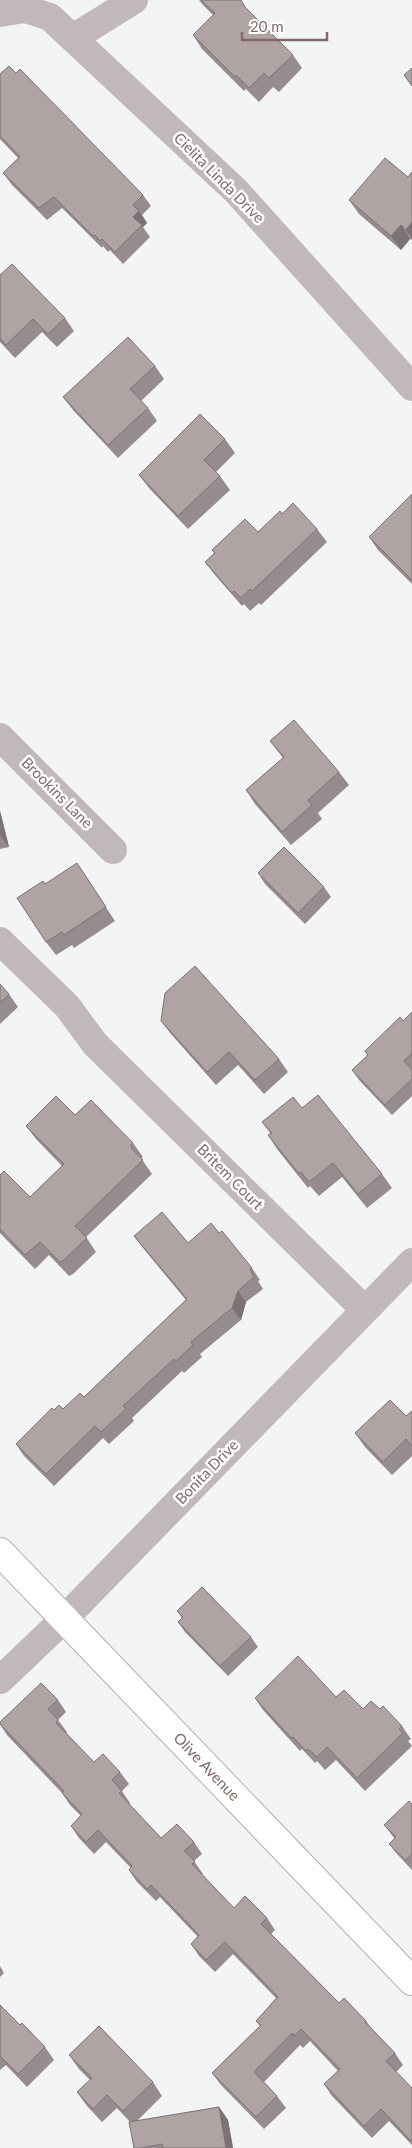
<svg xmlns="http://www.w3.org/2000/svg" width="412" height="2148" viewBox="0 0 412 2148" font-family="Lato,sans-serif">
  <rect width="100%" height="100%" fill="#f3f4f6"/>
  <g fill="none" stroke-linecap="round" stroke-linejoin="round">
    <defs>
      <g id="major">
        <path id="s1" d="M0,1552l412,429"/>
      </g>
    </defs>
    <use href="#major" stroke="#b6aeae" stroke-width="30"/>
    <path stroke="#c1b9b9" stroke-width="28" d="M0,13l25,-4 25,8 186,174 176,196
      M73,38l61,-38
      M0,737l113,113
      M0,941l67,65 28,38 270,266
      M0,1680l64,-61 348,-357"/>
    <use href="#major" stroke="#fff" stroke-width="28"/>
  </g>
  <path fill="#978c8d" d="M199,0h42l8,12 44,43 9,13 -23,24 -6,-5 -14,15 -13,-13 -2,2 -42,-42 -9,-14 20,-20 -10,-10z
    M16,73l127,122 8,11 -9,9 5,8 -4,4 7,10 -27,27 -13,-14 -2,2 -5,-6 -1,2 -40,-40 -15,12 -35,-35 -9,-12 15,-15 -18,-19v-65z
    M412,172v68l-2,-1 -9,11 -42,-36 -10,-14 59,-23z
    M0,275l65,43 9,13 -17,16 -15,-15 -27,26 -15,-16z
    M155,366l9,13 -23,22 7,7 9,13 -39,37 -45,-48 -10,-13z
    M225,439l10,14 -19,19 4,4 10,14 -42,39 -39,-41 -10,-13z
    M412,495v89l-34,-34 -9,-13z
    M282,514l35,15 10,13 -66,63 -2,-2 -9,8 -6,-7 -2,2 -27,-31 -10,-13 9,-9 -2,-3 46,-18z
    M270,741l69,31 10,13 -31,28 4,6 -31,26 -36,-41 -9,-14 37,-32z
    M0,811l9,36 -9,2z
    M258,873l66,14 7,10 -26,27 -40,-40z
    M86,877l29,44 -41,27 -2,-3 -16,10 -10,-13 -1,-58z
    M0,984l9,10 9,13 -18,17z
    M412,1012v84l-20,19 -33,-35 -7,-10 16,-15 -3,-4 38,-30z
    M161,1021l118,38 9,13 -24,22 -26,-29 -22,20 -45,-51z
    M302,1108l80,66 10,14 -25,20 -25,-31 -23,19 -9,-10 -2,2 -31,-39 -9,-14 3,-1 -9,-12z
    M75,1115l58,28 10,14 -2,1 11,16 -66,63 10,15 -23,22 -4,2 -20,-21 -14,14 -35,-36v-58l30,22 32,-31 -26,-27 -10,-13z
    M219,1233l33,35 8,12 -2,1 5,8 -17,13 -5,18 -41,34 2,3 -18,16 -2,-2 -50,47 2,3 -25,23 -6,-6 -49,48 -30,-30 -8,-12 38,-34 9,-1 21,-12 102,-97 -43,-52 -9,-12 54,7z
    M412,1411v45l-20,19 -27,-28 -10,-14 51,-17z
    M177,1611l74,26 7,10 -30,29 -43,-44 -7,-10 4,-4z
    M336,1697l66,29 9,13 -3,2 4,5 -47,45 -29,-31 -11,10 -8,-9 -2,2 -13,-14 -2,2 -37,-41 -8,-12z
    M58,1700l8,12 -8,8 9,12 -1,1 28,29 26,10 9,12 -7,7 8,12 -1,1 32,34 33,4 8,12 -8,7 9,13 -1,1 32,33 33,10 8,12 -4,4 68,69 27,18 7,9 22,23 8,12 -7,7 16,16v57l-23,-24 -17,17 -40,-42 -8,-12 14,-13 -28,-30 -7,7 -3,-3 -36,37 13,14 9,12 -22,21 -43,-44 -9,-12 48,-47 -4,-5 20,-23 -43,-44 -18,18 -16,-16 -8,-12 7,-7 -38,-40 -4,4 -19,-19 -8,-12 2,-2 -25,-26 -12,12 -15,-16 -8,-12 10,-10 -11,-11 -8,-12 -55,-58 -7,-11z
    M412,1804v66l-15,-16 -8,-10 6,-5 -11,-14z
    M0,1966l4,7 -4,4z
    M0,2005l20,20 25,22 9,13 -27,27 -21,-22 -6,5z
    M69,2055l84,27 9,14 -25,25 82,-14 9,13 5,28h-99l-4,-26 -13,-14 -15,14 -15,-16 -10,-14 13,-12 -11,-11z"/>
  <path fill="#7b7273" d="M139,211l8,12 -4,4 -10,-10z
    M412,222v17l-6,-9z
    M401,225l9,14 -9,11 -10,-14z
    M0,811l9,36 -9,-12z
    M238,1291l8,11 -5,18 -9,-12z
    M219,2107l9,13 5,28h-7z"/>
  <path fill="#b0a3a4" stroke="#7b7273" d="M201,0h40l3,6 49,49 -24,23 -5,-5 -15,15 -13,-13 -1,2 -42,-42 22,-22z
    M9,66l7,7 4,-4 123,126 -10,10 6,6 -6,6 9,8 -27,27 -13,-13 -2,2 -5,-6 -2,1 -39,-39 -15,11 -36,-35 17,-16 -20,-21v-62z
    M412,68v18l-8,-11z
    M385,158l23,19 4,-5v50l-6,8 -5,-5 -10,11 -42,-36z
    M12,264l53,54 -17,16 -15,-15 -27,26 -6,-7v-63z
    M128,337l27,29 -25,23 18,19 -40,37 -45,-48z
    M200,414l25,25 -21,21 16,16 -42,40 -39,-41z
    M411,495h1v85l-43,-43z
    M293,503l24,26 -65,62 -2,-2 -9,9 -7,-7 -2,2 -27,-31 10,-9 -3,-3 33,-31 13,13 22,-21 2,3z
    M294,720l45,52 -31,28 4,5 -30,27 -36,-42 38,-33 -14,-16z
    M284,847l40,40 -26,26 -40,-40z
    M77,863l29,44 -42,28 -2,-3 -16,10 -29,-44 26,-17 2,3z
    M195,966l84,93 -24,21 -26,-28 -22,20 -46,-51 4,-28z
    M0,984l9,10 -9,9z
    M412,1012v41l-8,8 8,9v9l-27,26 -33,-35 16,-15 -3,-4 35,-34 3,4z
    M318,1095l64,79 -24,20 -25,-31 -24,19 -8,-10 -2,2 -31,-39 4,-2 -10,-11 31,-25 9,11z
    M56,1096l19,19 16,-15 42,43 -2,2 1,4 11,11 -68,66 12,12 -23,22 -4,2 -20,-20 -15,13 -25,-26v-54l4,-4 26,26 34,-33 -38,-38z
    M162,1212l26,31 23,-20 8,10 3,-2 30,37 -2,1 4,8 -16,14 -6,17 -41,34 2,3 -17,16 -2,-2 -51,47 3,3 -25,23 -6,-6 -49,48 -30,-30 36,-36 2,2 5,-5 4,4 17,-16 4,4 103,-98 -53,-63z
    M390,1400l16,16 6,-5v35l-6,-7 -23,23 -28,-29z
    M202,1587l49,50 -31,29 -42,-44 5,-5 -6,-6z
    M298,1656l38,41 8,-7 19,19 8,-8 9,8 3,-3 19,20 -3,3 4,4 -46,45 -30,-31 -10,10 -9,-8 -2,2 -13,-14 -2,1 -36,-40z
    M41,1683l17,17 -10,9 10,11 -2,3 38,39 9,-8 17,18 -8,8 10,11 -3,2 42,45 16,-14 17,18 -10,9 11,10 -3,3 42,44 11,-12 22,22 -6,6 78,79 5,-5 22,23 -1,1 30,31 -9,8 26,27v54l-31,-33 -17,17 -40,-42 16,-15 -39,-40 -7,7 -2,-3 -38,39 23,24 -21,21 -44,-44 49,-48 -5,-4 22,-24 -53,-55 -19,18 -15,-16 8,-9 -48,-50 -4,4 -18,-19 3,-4 -34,-36 -12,12 -15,-16 11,-12 -20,-21 2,-2 -64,-67v-2z
    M409,1801l3,3v50l-7,6 -16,-16 7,-7 -12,-12z
    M0,2005l20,20 2,-2 23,24 -27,27 -18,-18z
    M99,2026l54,56 -30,29 -16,-16 -14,14 -16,-17 15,-14 -23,-23z
    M219,2107l7,41h-63l-1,-4 -21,4h-7l-5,-26z"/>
  <g text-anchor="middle" stroke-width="5" stroke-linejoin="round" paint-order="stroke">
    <g font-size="15" fill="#816969" stroke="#fff">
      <text transform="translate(219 178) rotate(45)" y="5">Cielita Linda Drive</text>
      <text transform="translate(57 793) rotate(45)" y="5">Brookins Lane</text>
      <text transform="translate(230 1177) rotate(45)" y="5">Britem Court</text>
      <text transform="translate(207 1472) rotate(-46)" y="5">Bonita Drive</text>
      <text dy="5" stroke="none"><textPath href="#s1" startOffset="298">Olive Avenue</textPath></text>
    </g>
  </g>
  <path d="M242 32v8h85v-8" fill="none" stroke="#816969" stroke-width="2.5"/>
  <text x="250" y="32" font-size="15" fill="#816969" stroke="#ffffff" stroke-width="4" paint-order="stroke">20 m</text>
</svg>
